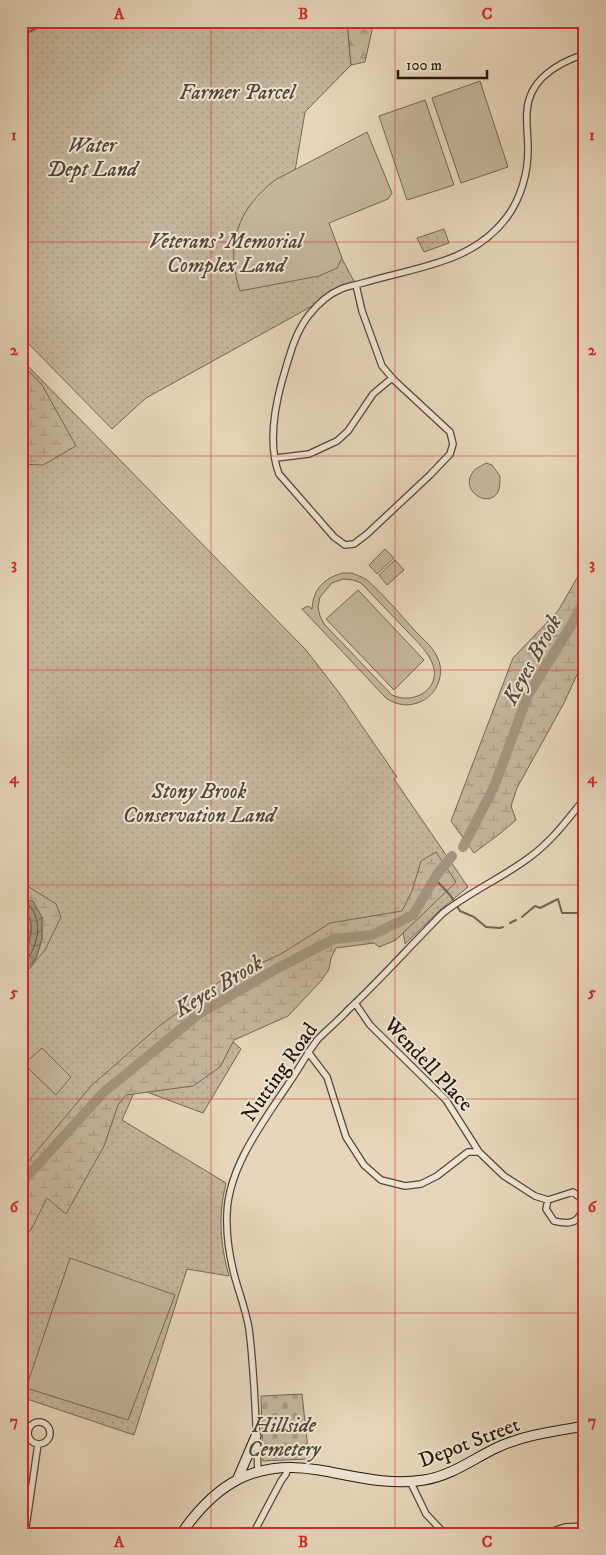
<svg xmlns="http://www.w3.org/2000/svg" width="606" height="1555" viewBox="0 0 606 1555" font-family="'IM FELL DW Pica',serif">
  <defs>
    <pattern id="grass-dots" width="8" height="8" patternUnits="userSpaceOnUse" patternTransform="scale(1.25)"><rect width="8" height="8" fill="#c5b59d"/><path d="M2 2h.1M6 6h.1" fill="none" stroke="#a99b86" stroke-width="1.8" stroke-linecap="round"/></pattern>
    <pattern id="forest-firs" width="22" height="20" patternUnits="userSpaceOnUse" patternTransform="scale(1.25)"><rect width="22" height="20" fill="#c5b59d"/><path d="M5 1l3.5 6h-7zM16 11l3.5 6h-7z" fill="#a99b86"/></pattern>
    <pattern id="wetland-marsh" width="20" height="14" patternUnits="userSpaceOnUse" patternTransform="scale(1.25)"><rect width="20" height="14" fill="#c5b59d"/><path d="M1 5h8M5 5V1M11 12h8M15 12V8" fill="none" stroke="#a99b86"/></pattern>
    <pattern id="cemetery-stones" width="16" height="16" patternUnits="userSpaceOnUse" patternTransform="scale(1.25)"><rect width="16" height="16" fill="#c5b59d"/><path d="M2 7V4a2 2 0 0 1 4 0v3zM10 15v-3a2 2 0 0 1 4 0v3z" fill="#a99b86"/></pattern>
    <pattern id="water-waves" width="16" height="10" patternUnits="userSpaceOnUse" patternTransform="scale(1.25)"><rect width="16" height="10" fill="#a4957f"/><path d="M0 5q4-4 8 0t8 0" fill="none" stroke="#857966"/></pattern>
  </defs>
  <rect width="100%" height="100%" fill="#e7d6bb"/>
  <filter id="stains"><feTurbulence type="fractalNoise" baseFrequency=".004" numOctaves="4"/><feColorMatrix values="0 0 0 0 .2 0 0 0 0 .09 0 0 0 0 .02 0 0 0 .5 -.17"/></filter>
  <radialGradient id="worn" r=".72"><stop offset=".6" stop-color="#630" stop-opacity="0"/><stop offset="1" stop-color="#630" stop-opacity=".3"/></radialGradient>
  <path fill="url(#grass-dots)" stroke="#736654" d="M21,21h326l4,44 -46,47 -10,59 61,114 -13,4 -197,109 -34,31 -91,-93z
    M444,229l5,14 -25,9 -7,-14z
    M21,359l285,291 34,44 57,83 -3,2 74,108 -28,23 -35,34 -3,-19 -42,3 -134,107 15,14 -38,64 -67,-25 -14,32 104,63c-8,32 -6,61 3,93l-42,-7 -53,166 -113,-38v-423l5,-4 1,-70 -6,-5z"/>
  <path fill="url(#forest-firs)" stroke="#736654" d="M347,21h27l-9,41 -14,3z"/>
  <path fill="url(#wetland-marsh)" stroke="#736654" d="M21,363l21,22 34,61 -33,19 -22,-1z
    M585,564v93l-21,46 -47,85 -6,18 5,14 -14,12 -28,21 -23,-32 62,-163 45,-47z
    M436,852l20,30 -60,58 -17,7 -5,-4 -38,5 -5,10 -2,11 -8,12 -33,35 -54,24 -14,27 -27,19 -67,9 -8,10 -14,41 -38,68 -19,-16 -16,32 -10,7v-67l70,-84 67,-59 61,-45 62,-28 49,-31 72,-12 10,-20 9,-30z
    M21,882l35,22 5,13 -16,33 -16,19 7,-11 6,-19v-22l-21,-22z"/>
  <path fill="url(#cemetery-stones)" stroke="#736654" d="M302,1394l7,65 -46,2 -2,-65z"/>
  <path fill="#c5b59d" stroke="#736654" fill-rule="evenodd" d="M480,81l28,86 -47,16 -29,-85z
    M425,100l29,85 -47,15 -28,-84z
    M367,132l25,61 -4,6 -59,24 13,35 -5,10 -18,8 -79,15c-15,-46 -3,-81 35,-111z
    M486,463l6,2 8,11c0,5 0,12 -2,16 -9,17 -39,-1 -25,-20 2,-4 9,-6 13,-9z
    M385,549l9,9 -17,16 -8,-9z
    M395,560l9,10 -17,15 -8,-10z
    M343,573h9l14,6c18,16 34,35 50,53 8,8 18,16 22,27 7,15 -1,35 -16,42 -13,6 -24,5 -36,-3l-84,-89 6,-3 4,3c1,-20 12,-31 31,-36zM343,579l10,1 8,3c15,16 31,32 46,48 9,10 21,20 26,34 8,25 -20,40 -41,30l-68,-71 -4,-8 -2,-9 2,-10 12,-14z
    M358,590l66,70 -30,30 -68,-71z
    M42,1048l29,29 -15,18 -32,-31z
    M70,1258l105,37 -47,125 -102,-32z"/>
  <path fill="url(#water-waves)" stroke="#706251" d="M21,895l6,5 6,1 9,16v22l-6,19 -15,16z"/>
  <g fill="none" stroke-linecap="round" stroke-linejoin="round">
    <path stroke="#625645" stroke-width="1" d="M21,902c4,3 7,3 10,6 14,18 4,45 -10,59
      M21,910c18,6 9,37 0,48"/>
    <path stroke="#706251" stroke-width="2" d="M21,36l29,-15
      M435,879l15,16 4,6
      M457,906l3,5 14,6 12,10 14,1 3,-1
      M522,917l13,-11 5,2 18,-9 4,14h15l8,-10
      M510,923l6,-3"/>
    <path stroke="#a4957f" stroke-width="10" d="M463,847l31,-60 34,-92 43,-69 14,-27
      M21,1183l83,-91 95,-78 77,-45 58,-30 38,-4 41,-20 25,-42 14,-17"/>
    <defs>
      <path id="street" d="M356,285l6,26 20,55 13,15 55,51 3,12 -3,10 -20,21 -63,59 -13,10 -9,1 -11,-8 -55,-63c-11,-29 -5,-64 3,-93 7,-23 12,-47 27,-66 8,-10 20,-21 32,-26 7,-3 15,-4 22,-6 52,-16 109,-19 144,-66 14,-19 21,-44 21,-68 0,-13 -2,-25 -1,-38 2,-31 30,-48 58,-57
        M276,458l33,-4 28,-13 11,-10 25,-37 19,-16
        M355,1003l15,22 76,75 33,52 25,24 31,20 13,4 25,-8 11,9c-3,20 -10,25 -30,20l-8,-12 2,-9
        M308,1052l19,25 19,60 18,28 17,15 24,6 16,-2 16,-8 31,-24h11
        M28 1433a11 11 0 1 1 22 0a11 11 0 1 1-22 0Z
        M258,1472c-2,-47 -3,-96 -9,-143 -3,-19 -10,-36 -15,-55 -5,-20 -8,-39 -7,-60 1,-47 37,-93 62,-131 10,-14 18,-30 29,-44 10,-10 21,-19 30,-29 33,-31 63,-65 95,-97 28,-22 59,-35 87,-56 22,-16 38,-38 55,-59
        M410,1481l16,33 19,20
        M25,1534l13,-90
        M253,1534l28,-53 5,-7 2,-6
        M544,1534l21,-7 20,-1"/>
      <path id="secondary" d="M238,1478l18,-42
        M181,1534c35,-51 75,-75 138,-64 35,6 69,16 105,10 27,-4 49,-21 72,-32 27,-13 60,-17 89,-22"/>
    </defs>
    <use href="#street" stroke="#524637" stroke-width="8"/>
    <use href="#secondary" stroke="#21160b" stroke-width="11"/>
    <use href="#street" stroke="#efe4d3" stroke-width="5.5"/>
    <use href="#secondary" stroke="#efe4d3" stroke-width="9"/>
  </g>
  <path fill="none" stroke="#d62828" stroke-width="1" stroke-opacity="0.55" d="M211,21v1513M395,21v1513M21,242h564M21,456h564M21,670h564M21,885h564M21,1099h564M21,1313h564"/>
  <g text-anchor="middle" stroke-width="4" stroke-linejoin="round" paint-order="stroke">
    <g font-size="21" font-style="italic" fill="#524637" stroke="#efe4d3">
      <text x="237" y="99">Farmer Parcel</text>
      <text x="92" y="152">Water<tspan x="92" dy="24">Dept Land</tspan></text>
      <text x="226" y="248">Veterans' Memorial<tspan x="226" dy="24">Complex Land</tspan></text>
      <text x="199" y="798">Stony Brook<tspan x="199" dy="24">Conservation Land</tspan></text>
      <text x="284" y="1432">Hillside<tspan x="284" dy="24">Cemetery</tspan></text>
    </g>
    <g font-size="21" fill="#21160b" stroke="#efe4d3">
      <text transform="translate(429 1064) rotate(47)" y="7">Wendell Place</text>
      <text transform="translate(279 1072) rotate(-55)" y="7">Nutting Road</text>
      <text transform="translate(469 1442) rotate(-21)" y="7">Depot Street</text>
    </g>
    <g font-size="22" font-style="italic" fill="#554939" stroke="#efe4d3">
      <text transform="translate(531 659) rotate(-61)" y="8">Keyes Brook</text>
      <text transform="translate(218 985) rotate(-31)" y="8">Keyes Brook</text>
    </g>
  </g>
  <rect width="606" height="1555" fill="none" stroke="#e7d6bb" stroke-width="55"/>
  <path d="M398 70v8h89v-8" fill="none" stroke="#21160b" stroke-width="2.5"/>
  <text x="406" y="70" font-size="15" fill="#21160b" stroke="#efe4d3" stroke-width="4" paint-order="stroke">100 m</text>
  <rect x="28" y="28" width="550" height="1500" fill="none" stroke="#d62828" stroke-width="2"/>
  <g font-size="16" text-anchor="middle" font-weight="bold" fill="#d62828">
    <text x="119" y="19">A</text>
    <text x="303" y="19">B</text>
    <text x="487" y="19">C</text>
    <text x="14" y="140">1</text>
    <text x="592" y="140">1</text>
    <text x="14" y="355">2</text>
    <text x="592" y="355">2</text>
    <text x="14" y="569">3</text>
    <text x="592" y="569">3</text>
    <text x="14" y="783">4</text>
    <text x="592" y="783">4</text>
    <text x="14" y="997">5</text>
    <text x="592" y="997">5</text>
    <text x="14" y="1212">6</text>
    <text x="592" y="1212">6</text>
    <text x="14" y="1426">7</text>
    <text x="592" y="1426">7</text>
    <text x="119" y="1547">A</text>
    <text x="303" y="1547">B</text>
    <text x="487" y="1547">C</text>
  </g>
  <rect width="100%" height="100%" filter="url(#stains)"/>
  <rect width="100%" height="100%" fill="url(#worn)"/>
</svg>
